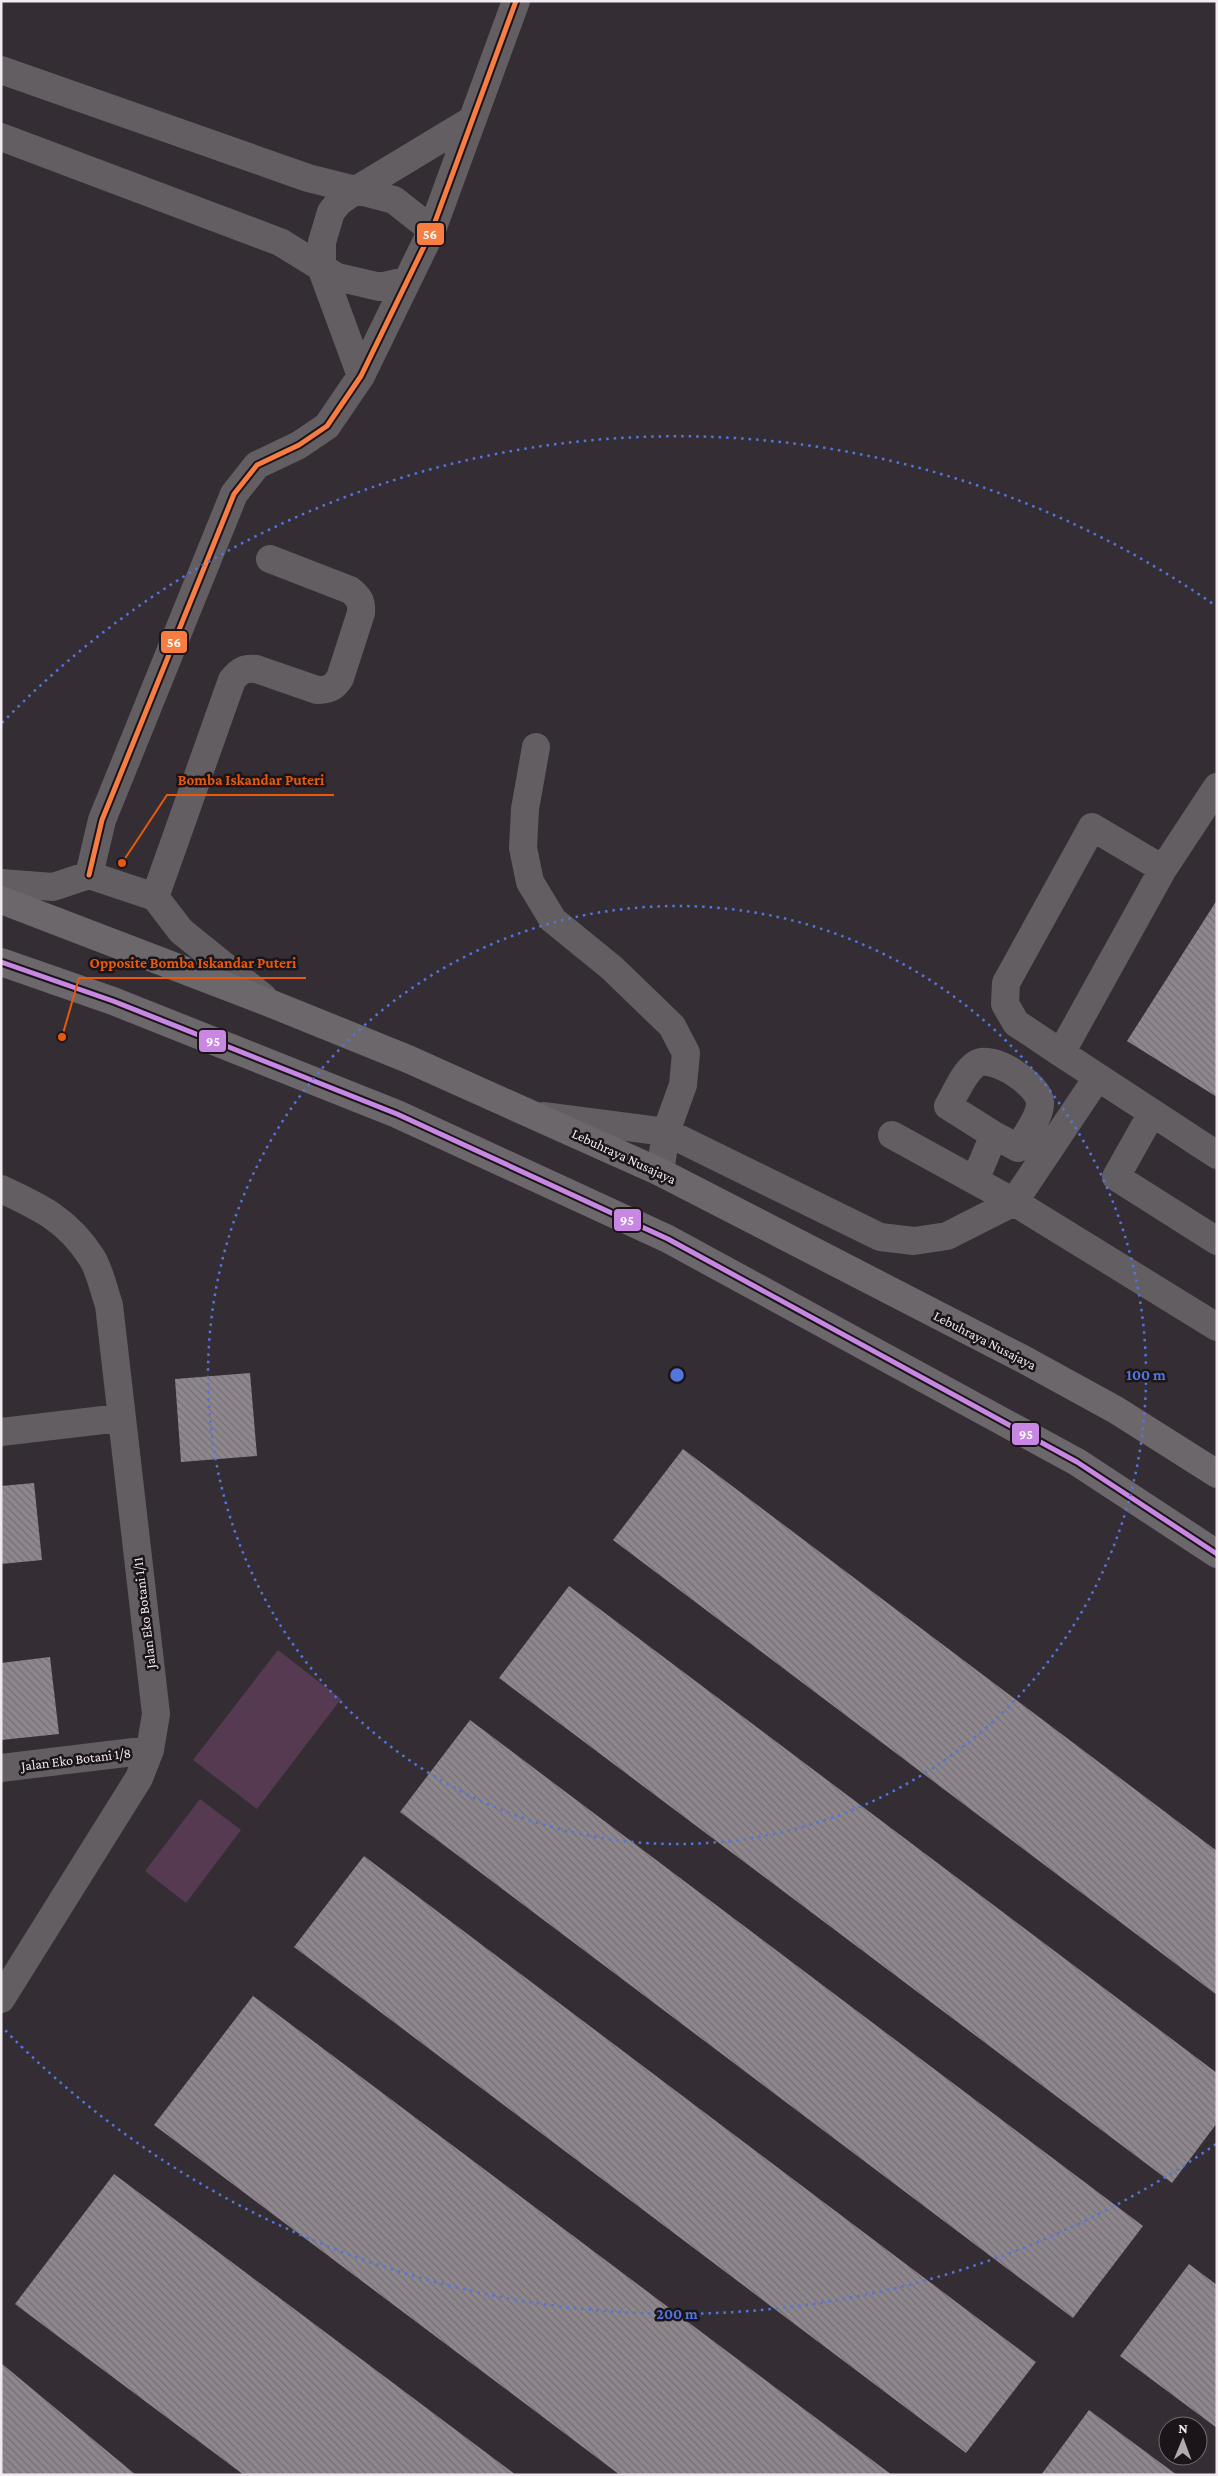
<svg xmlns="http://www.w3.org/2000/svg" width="1218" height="2476" viewBox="0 0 1218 2476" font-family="'Crimson Pro',serif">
  <defs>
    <pattern id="building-back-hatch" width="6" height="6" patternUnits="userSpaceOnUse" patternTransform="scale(1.25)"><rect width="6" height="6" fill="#8e878d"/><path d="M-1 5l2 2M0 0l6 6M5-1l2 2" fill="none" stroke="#767075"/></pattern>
  </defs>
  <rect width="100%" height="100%" fill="#342e34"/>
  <path fill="#553a51" d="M278,1650l63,49 -84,110 -64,-49z
    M200,1799l41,31 -55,73 -41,-32z"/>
  <path fill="url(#building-back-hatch)" d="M1217,900v197l-90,-56z
    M250,1373l7,83 -76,6 -6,-83z
    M683,1449l534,402v144l-604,-455z
    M34,1483l8,77 -41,4v-78z
    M569,1586l648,487v50l-45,60 -673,-505z
    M50,1657l9,77 -58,6v-77z
    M470,1720l673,506 -70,92 -673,-506z
    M364,1856l672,506 -70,91 -672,-506z
    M253,1996l207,155 432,324h-272l-414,-311 -52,-39z
    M114,2174l155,116 247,185h-272l-177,-132 -52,-39z
    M1189,2264l28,21v143l-97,-72z
    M1,2363l135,112h-135z
    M1089,2410l88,65h-136z"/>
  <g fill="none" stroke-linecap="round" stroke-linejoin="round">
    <path stroke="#625e61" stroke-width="28" d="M1,70l307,108 48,12 116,-70
      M1,137l279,105 57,35 43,10 26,-6
      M361,376l-39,-106v-28l9,-30 8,-10 17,-12 38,10 38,30
      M536,747l-11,62 -2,39 7,34 23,38 59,48 60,58 14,27 -3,32 -17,47 -6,40
      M1217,787l-54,82 -102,184 156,102
      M89,875l13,-55 132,-326 23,-29 42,-20 28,-19 34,-50 71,-146 84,-229
      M1,883l52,4 36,-12 66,22 26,34 82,66
      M155,897l77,-217c7,-9 12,-12 24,-11l61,21c11,0 17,-2 23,-12l21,-65c1,-11 -2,-16 -11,-23l-80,-31
      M1061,1053l-45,-30 -11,-19 1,-21 86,-156 71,42
      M1152,1113l-36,64 101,64
      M543,1116l123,16 214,105 34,4 33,-5 67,-34 203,125
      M892,1135l122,67 83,-124
      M975,1180l19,-45 -46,-29c8,-13 15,-33 28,-42 16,-11 63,21 64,38 1,15 -15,34 -22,46l-24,-13
      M1,1189c39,18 67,31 91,69 8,13 12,33 17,47l47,409 -6,36 -11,28 -138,221
      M1,1432l119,-14
      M1,1768l149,-18"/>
    <path stroke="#6b676b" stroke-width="28" d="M1,900l271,104 136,55 252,113 363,187 93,51 101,64
      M1,962l112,39 284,113 271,125 409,223 140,92"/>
    <defs>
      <path id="bus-1" d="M89,875l13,-55 132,-326 23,-29 42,-20 28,-19 34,-50 71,-146 84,-229"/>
      <path id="bus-2" d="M1,962l112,39 284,113 271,125 409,223 140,92"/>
    </defs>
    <use href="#bus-1" stroke="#1b151a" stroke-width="9"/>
    <use href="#bus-2" stroke="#1b151a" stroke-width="9"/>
    <use href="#bus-1" stroke="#f77d43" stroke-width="5"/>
    <use href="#bus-2" stroke="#c787e3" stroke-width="5"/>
  </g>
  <g fill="none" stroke="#5375de" stroke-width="2.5" stroke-dasharray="2.5 5">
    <circle cx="677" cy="1375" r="469"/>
    <path d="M1216 2144A939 939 0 0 1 2 2027M2 723A939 939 0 0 1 1216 606"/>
  </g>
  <g text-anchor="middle" stroke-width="5" stroke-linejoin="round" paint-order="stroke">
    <g font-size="14" fill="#f4eaf2" stroke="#1b151a">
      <text transform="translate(624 1156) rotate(25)" y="5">Lebuhraya Nusajaya</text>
      <text transform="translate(985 1340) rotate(27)" y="5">Lebuhraya Nusajaya</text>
      <text transform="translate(144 1613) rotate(-97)" y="5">Jalan Eko Botani 1/11</text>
      <text transform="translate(76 1759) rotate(-7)" y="5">Jalan Eko Botani 1/8</text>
    </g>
  </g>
  <circle cx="677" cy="1375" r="8" fill="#5375de" stroke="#1b151a" stroke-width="2.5"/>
  <g font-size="15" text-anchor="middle" font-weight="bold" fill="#5375de" stroke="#1b151a" stroke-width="5" stroke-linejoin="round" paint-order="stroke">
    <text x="1146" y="1380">100 m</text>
    <text x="677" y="2319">200 m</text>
  </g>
  <path fill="none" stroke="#e8590c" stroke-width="2" d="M122 863L167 795H334M62 1037L79 978H306"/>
  <g fill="#e8590c" stroke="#1b151a" stroke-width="2">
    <circle cx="122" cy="863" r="5"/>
    <circle cx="62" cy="1037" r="5"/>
  </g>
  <g font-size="15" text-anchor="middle" font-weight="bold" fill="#e8590c" stroke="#1b151a" stroke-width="5" stroke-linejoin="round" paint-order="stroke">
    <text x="251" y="785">Bomba Iskandar Puteri</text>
    <text x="193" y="968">Opposite Bomba Iskandar Puteri</text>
  </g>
  <g stroke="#1b151a" stroke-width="2">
    <rect x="416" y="222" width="29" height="24" rx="5" fill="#f77d43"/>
    <rect x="160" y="630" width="28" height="24" rx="5" fill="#f77d43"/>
    <rect x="198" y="1029" width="29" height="24" rx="5" fill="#c787e3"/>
    <rect x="613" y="1208" width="29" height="24" rx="5" fill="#c787e3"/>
    <rect x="1011" y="1422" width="29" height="24" rx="5" fill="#c787e3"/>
  </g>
  <g font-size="14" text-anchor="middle" font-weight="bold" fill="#fff">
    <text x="430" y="239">56</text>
    <text x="174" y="647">56</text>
    <text x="213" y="1046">95</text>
    <text x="627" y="1225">95</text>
    <text x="1026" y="1439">95</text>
  </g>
  <rect width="1218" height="2476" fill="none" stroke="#f4eaf2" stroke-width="5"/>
  <g transform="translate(1183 2441) rotate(1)"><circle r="24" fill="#1b151a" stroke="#726a70"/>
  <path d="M0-4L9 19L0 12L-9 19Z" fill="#b1a8b0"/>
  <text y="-8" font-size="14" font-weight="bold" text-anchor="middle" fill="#f4eaf2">N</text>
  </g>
</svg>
